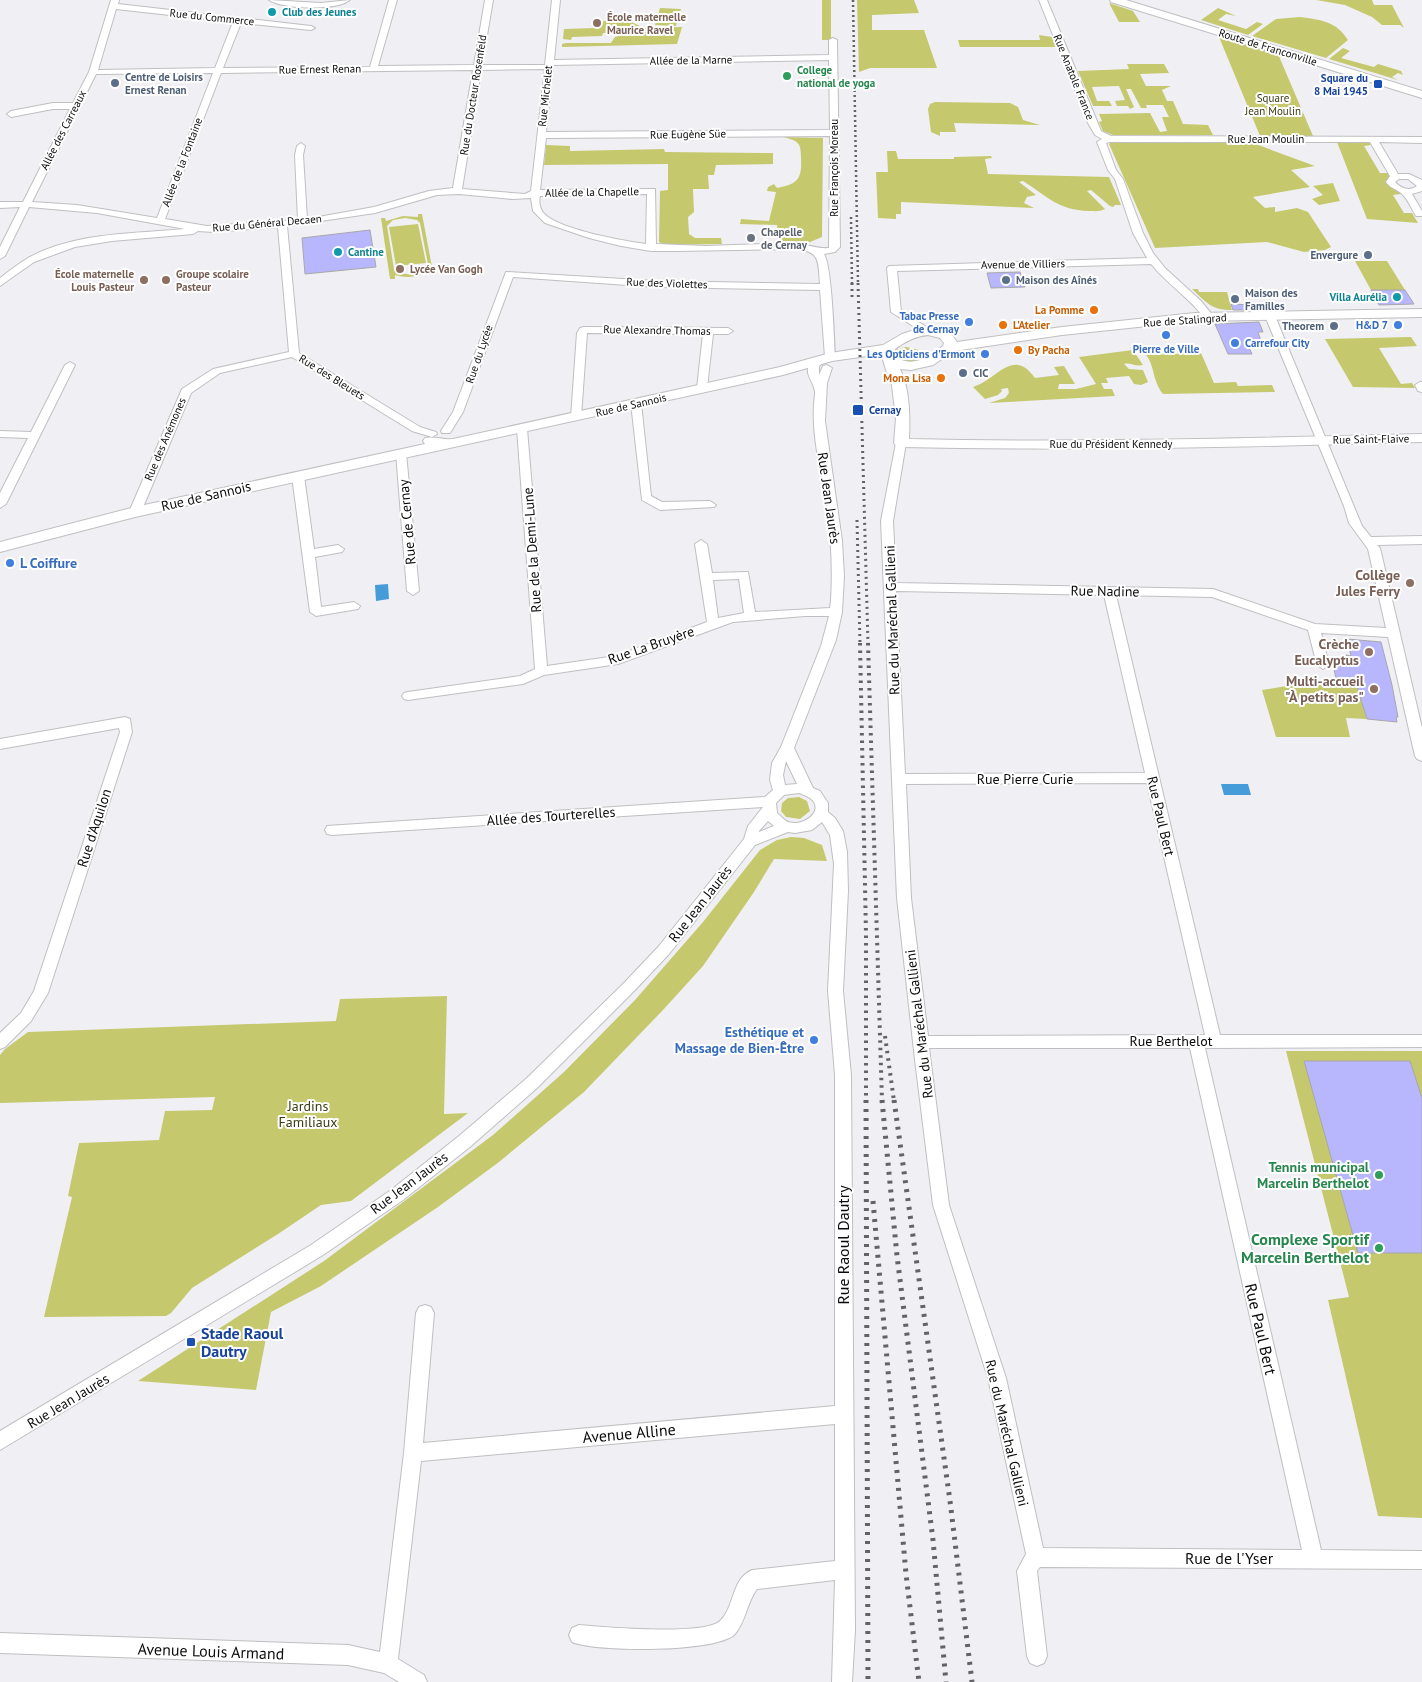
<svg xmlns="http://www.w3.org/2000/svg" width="1422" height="1682" viewBox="0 0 1422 1682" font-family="'PT Sans',sans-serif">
  <rect width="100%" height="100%" fill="#f0f0f4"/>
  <path fill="#c5c86d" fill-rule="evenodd" d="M822,0h9v40h-9z
    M857,0h57l5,13 -47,2v15h52l13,38h-67l-11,4z
    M1316,0h56l2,5h18l12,23 -4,-3h-18l-10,-8 -27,-12z
    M1109,3l24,8 7,11h-21z
    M660,8l21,1 -5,17 -21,-1z
    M1218,8l18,8 -10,-2 -8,6 28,9 11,-7 6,2 -15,11 -47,-15z
    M1300,17c21,3 36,4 48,23l-22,18 -74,-22 24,-17z
    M625,19l19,9 38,-1 -5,17 -115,3v-3l4,-1h45l4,-6 7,-2 -7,-3 -12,1 -1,3 -30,1 -1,3 -8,-1 1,-10 32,-1 1,-3h4v-3l7,-2z
    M1039,35l13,2 4,10h-96l-2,-7h82z
    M1219,37l59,17 35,82h-53z
    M1343,48l7,3 -9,7 33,9 4,-3 23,7 2,4 -5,-2 -6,4 6,3 -69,-21z
    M1127,64h37l5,9 -29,1 6,12h25l-9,4 5,11h6l10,23 25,1 5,10h-100l-10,-4 -4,-9 3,-1 -3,-7 51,-1 10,19 7,-1 -5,-14h7l-6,-12h-17l1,3h-6l-10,-19h-5l8,18 -4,2 -2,-3h-11l-2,-5 10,-1 -6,-14 -27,1 5,14h12l3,5h-19l-15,-35 51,-2z
    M935,102l75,1 8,4 5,13 17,5 -86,-2 2,9h-16v4l-9,-4 -3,-23 2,-5z
    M783,137l40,1 -1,99 -12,5h-31l-2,-17 -37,-1 1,-5 28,2 7,-29 -9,-1 1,-4 6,-3 3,4c21,-4 25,-9 24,-30 0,-15 -2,-17 -18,-21z
    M1113,141l137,1 65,24 -24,4 19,17 -57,10 12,11 10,-1v5l22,-4 11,4 23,35 -6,3 -21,2 -37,-10 -112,6 -46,-104z
    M1337,142h32l2,3 -7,1 16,27h8l2,4 -3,6 14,11 -8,1 11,18h8l6,10 -51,-4z
    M546,145l24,1v5l94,-2 1,3 108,1v11l-57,1 -2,10h-6l1,14h-16l1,23 -6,5 1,17 6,4h26l1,6 -58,1 -5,-3 1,-51 8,-1v-26l-124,1z
    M887,151h9l2,8h56v-2l37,-1 1,2 -7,1 3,15 121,3 12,28h-6l-2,2 -3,-1 -19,-16 -4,1 18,18c-5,3 -10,2 -16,2 -31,-1 -41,-14 -66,-30l-4,1 17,13 -9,2 -3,6 10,5 -133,-6v12h-5v5l-18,-1 -2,-46h12z
    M1333,183l7,18 -21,4 -7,-6 11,-4 -10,-9z
    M418,214h4l10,53c-10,10 -24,12 -37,8v4h-5l-9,-61h4l1,3 17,-5 15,1zM405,218l12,2 3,3 8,41c-7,12 -25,13 -34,5l-7,-43 6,-6z
    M418,224l8,39 -30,3 -7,-39z
    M1355,261h32l18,29h-34z
    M1192,289h6l1,3h28l5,18c-21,0 -25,-7 -40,-21z
    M1411,337l6,9 -38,2 22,36 11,-1 3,5 -62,-1 -28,-48z
    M906,347l13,3 2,5 -1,3c-8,6 -16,4 -25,-1v-7z
    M1133,350l10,15c-8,2 -13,-3 -19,-1l5,5 14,1 5,12 -7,3 -7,-1 -5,-8 -23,2 2,5h-7l3,6h8l3,7 -126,7 16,-5 4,-5 -1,-5 -7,1 1,2 -4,4 -13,4 -12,-12c25,-8 40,-40 62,-9l24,-3 -5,-8 10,-1 11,18h-16l-1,5h18l20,-5 -17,-27z
    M1201,353l13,30 22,-1 2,4 34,-1 3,7 -112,2c-11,-14 -8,-28 -17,-39z
    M1336,678l33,3 -9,15 7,23 -21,-1 4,19h-74l-14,-47z
    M799,797l8,4 3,10 -10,8 -14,-2 -5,-6 1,-8 6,-5z
    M791,837l13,1 18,7 5,16 -53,-2 -20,33 -51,74 -40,44 -79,82 -85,70 -61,45 -117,79 -50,26 -15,78 -118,-9 186,-120 169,-126 71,-63 71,-72 68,-78 57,-72 17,-10z
    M447,996l-3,118 24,-1 -117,88 -30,4 -43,29 -86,54 -21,25 -5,3 -122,1 28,-120 -4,-1 11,-53 80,-3 6,-29 47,-1 3,-13 -215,6v-48l5,-6 23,-17 308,-11 4,-22z
    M1286,1051h136v467l-44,-2 -50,-216 21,-3z"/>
  <path fill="#459cd9" d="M388,584l1,15 -13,2 -1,-16z
    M1221,784h27l3,11h-27z"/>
  <path fill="#b8b7fd" stroke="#a7a7aa" d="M370,230l6,37 -71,7 -3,-36z
    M1020,272l5,15 -34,1 -4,-15z
    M1371,290h34l9,14 -35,1z
    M1231,304l22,1 2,5h-22z
    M1259,322l4,10h-5l3,9h-15l6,13h-24l-13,-30z
    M1347,639l34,3 11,43 6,32h-2l1,5 -30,-3 -12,-39 -19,-2 -3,-13 15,1 -2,-11 5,1z
    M1304,1061h106l12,37v155h-64z"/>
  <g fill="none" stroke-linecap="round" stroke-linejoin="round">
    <defs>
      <path id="street" d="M111,0h8l-1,4 193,22 4,2 -4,2 -70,-7 -18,45 147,-1 19,-67h8l-19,66 96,-1 11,-65h8l-11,65h63l7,-65h8l-6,60 275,-5v-15l4,-2 4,2 3,207 -5,5 -11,2c8,13 10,83 11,103l-1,2h-7l-8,7v9l4,-9 4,-1 5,3 -5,15 -2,38 17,120 2,35 -2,36 -6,28 -42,108 19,40 7,3 8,12v9l7,6 8,13 4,21 1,39 -5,100 8,84 4,555 -3,52h-20l3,-102 -78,9c-10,13 -11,32 -22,45 -18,19 -140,18 -163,8l-3,-7 3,-7 7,-3c24,2 125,11 141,-4 15,-14 11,-42 32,-51l83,-9v-137l-414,37 -23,198 26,16 3,7h-28l-15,-9 -36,-8 -348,-12v-20l348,12 32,7 24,-199 12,-140 3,-6 6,-2 6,2 3,6 -11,130 412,-37v-331l-7,-84 6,-127 -4,-29 -8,-13 -10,8 -17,3 -7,-1 -33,13 -86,109 -35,37 -97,97 -66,58 -68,54 -80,55 -323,195v-19l311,-186 80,-55 68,-54 68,-58 97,-95 35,-37 85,-107 4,-13 15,-19 -431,28 -5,-1 -2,-4 2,-4 438,-29 8,-7 -3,-10 2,-17 9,-16 40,-101 8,-30h-24l-72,6 -115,42 -74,11 -21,9 -115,16 -4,-1 -2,-3 2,-3 4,-1 112,-16 15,-7 -18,-240 1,-2 4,-1 5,3 20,237 69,-10 91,-34 -12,-78 6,-4 6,4 5,29 36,-1 7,40 75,-4 1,-8c2,-33 0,-66 -5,-99 -6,-35 -16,-72 -11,-107 1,-10 -11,-19 -6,-29 3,-6 10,-9 16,-8l-5,-67 -164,-3 -143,-10 -50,135 -13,21h-8l-1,-2 12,-19 53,-140 150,9 164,3c-2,-23 1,-33 -26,-35l-117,2h-26l-30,-5 -32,-8 -44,-15 -12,-12 -2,-13 -19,1 -53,-5 -22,1 -62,18 -88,13 12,127 121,74 16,5 1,2 -5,3 -20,-6 -120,-74 -72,16 -29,20 -50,119 -2,3h-8l-2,-3 53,-123 31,-20 76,-17 -11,-125 -64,5 -16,-1 -5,3 -81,7 -37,6 -41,15 -34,24v-8c9,-7 18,-14 28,-20 47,-26 105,-24 157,-29l-88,-16 -68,-6 -24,49 -5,3v-12l20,-40 -20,1v-6h23l47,-93h-17l-42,8 -4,-3 4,-3 42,-8h20l16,-31zM116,9l117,13 -18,46 -117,2zM829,60l1,70 -284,2 7,-67zM545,69l-14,122 -6,3 -63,-5 19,-119zM473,70l-20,118 -24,3 -55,16 -67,12 -4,-64 2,-9 -4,-3 -4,3 -2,9 3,65 -91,6 -42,-7 56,-146zM213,73l-56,145 -80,-13 -45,-3 64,-128zM830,136l-1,112c-12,1 -23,-4 -35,-5l-88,3 -50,-2 -1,-55 -115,1 6,-52zM647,194l-1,50c-21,-3 -93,-15 -104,-33 -3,-5 -3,-11 -2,-15zM739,579l5,34 -26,5 -5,-38zM786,761l11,23 -12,1 -2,-10zM799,793c3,1 8,3 11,5 17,13 -9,31 -24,23 -3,-2 -6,-6 -9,-8l-1,-10 8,-8zM768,821l6,5 -15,6v-1z
        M269,0l52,3 29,-3c-14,11 -67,9 -81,0z
        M1039,0h8l54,131 10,5 311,1v6l-43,-1 19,32h11l13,6v11l-10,3 10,17v5h-6c-4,-6 -8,-17 -14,-22 -5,-5 -11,-5 -16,-12l4,-6 -20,-34h-260l-4,1 10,27 7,9 20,54 10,20 12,15 36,33 13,16 -1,2h-8c-15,-21 -38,-35 -54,-55l-254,7 4,40 32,20 -5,3 -4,-1 -33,-21 -4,-44 2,-2 258,-8 -14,-25 -18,-54 -7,-9 -11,-28 5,-3 -7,-4 -7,-12zM1399,179h9l9,7c-8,6 -16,2 -22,-4z
        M1270,313l5,3 87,210 9,11 51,-1v8l-45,1 3,3 42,180v33l-5,-2 -2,-3 -27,-119 -67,-4 8,32 -6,4 -6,-4 -9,-35 -96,-33 -96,-2 104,440h202v12l-217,1 116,502 101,1v18l-382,-2 -3,4 10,85 -3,7 -7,3 -7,-3 -3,-7 -10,-85 9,-17 -38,-176 -55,-173 -18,-145 -18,-162 -16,-377 15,-78 5,-3 5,3 -13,78 3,62 317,6 102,35 71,4 -18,-79 -19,-26 -5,-17 -79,-190zM896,591l208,4 41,178 -240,1zM1147,783l58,252 -277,1 -17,-138 -5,-114zM929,1048h261l112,502 -259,-2 -37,-170 -57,-173z
        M584,327l144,1 5,3 -5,3h-15l-6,54 -5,3 -5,-3 6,-54 -116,-1 -6,84 -5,3 -5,-3 6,-84 3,-5z
        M70,362l5,3 -69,139 -6,4v-15l28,-55 -28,-1v-6l31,1 34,-67z
        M1420,382h2v10l-4,-1 -3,-6z
        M636,400l5,3 10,93 11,6 48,-1 6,4 -2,2 -54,3 -18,-10 -11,-97z
        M401,450l5,3 13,138 -6,4 -6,-4 -11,-138z
        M298,473l6,3 10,73 24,-4 6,4 -2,3 -27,5 6,50 33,-5 6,4 -2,3 -42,7 -6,-4 -18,-136z
        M125,717l5,2 2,13 -84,261 -17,28 -26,26 -5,2v-16l21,-20 13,-22 86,-259 -1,-4 -119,21v-10z"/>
      <path id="secondary" d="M1110,0h16l296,91v7l-311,-96z
        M1422,309v8l-227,4 -133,14 -108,16 -21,14 -22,5 -11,-1c10,21 10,47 9,70 171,4 342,-1 513,-5v8c-174,5 -347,9 -521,5l-5,-1 -2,-3 2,-25 -5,-40 -4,-5 -6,-19 -49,7 -49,14 -648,142 -135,35v-10l135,-35 290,-63 -2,-3 2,-3c9,-2 18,2 28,1l327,-72 50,-14 53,-8 19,-11 21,-7 27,5 7,10 105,-15 133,-14zM928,335l12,3 4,5 -1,3c-12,11 -33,23 -48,10l-1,-6c10,-8 21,-14 34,-15z"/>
    </defs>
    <use href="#street" stroke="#bfbfc2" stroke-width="2"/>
    <use href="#secondary" stroke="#bfbfc2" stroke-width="2"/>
    <use href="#street" fill="#fff" fill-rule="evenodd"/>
    <use href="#secondary" fill="#fff" fill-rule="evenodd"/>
    <path stroke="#636365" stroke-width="2.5" stroke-dasharray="2 3" stroke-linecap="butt" d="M853,0l5,284
      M851,217l1,67"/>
    <path stroke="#636365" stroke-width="3" stroke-dasharray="2 4" stroke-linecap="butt" d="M852,283v17
      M858,283l10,361
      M857,520l3,124"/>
    <path stroke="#636365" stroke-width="4" stroke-dasharray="2.5 5" stroke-linecap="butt" d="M860,643l6,291v167
      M868,643l14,458
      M885,1036l9,65"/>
    <path stroke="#636365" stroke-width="5" stroke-dasharray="3 6" stroke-linecap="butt" d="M866,1100l2,582
      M882,1100l15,156 36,284 13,142
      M894,1100l56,401 22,181
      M873,1201l33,373 13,108"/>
  </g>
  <g fill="#0f9aa8" stroke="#fff" stroke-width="2">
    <circle cx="272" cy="12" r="5"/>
    <circle cx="338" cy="252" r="5"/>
    <circle cx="1397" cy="297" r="5"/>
  </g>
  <g fill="#8d6e63" stroke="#fff" stroke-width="2">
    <circle cx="597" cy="23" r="5"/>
    <circle cx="400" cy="269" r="5"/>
    <circle cx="144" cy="280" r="5"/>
    <circle cx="166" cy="280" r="5"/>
    <circle cx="1410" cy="583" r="5"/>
    <circle cx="1369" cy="652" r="5"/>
    <circle cx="1374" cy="689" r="5"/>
  </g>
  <g fill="#2e9e5b" stroke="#fff" stroke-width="2">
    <circle cx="787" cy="76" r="5"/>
    <circle cx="1379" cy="1175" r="5"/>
    <circle cx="1379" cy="1248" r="5"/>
  </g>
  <g fill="#5c6f8a" stroke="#fff" stroke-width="2">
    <circle cx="115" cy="83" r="5"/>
    <circle cx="1368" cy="255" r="5"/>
    <circle cx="1006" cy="280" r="5"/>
    <circle cx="1235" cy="299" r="5"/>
    <circle cx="1334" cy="326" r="5"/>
    <circle cx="963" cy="373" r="5"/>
  </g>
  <g fill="#1a4fb4" stroke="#fff" stroke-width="2">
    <rect x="1373" y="79" width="10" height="10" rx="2.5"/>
    <rect x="852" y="404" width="12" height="12" rx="2.5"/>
    <rect x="186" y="1337" width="10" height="10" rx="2.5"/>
  </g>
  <circle fill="#6b7280" stroke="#fff" stroke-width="2" cx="751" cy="238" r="5"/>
  <g fill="#e8710a" stroke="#fff" stroke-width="2">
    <circle cx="1094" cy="310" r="5"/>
    <circle cx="1003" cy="325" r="5"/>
    <circle cx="1018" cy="350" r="5"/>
    <circle cx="941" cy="378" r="5"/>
  </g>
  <g fill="#3f7fe0" stroke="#fff" stroke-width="2">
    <circle cx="969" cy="322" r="5"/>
    <circle cx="1398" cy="325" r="5"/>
    <circle cx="1166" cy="335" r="5"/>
    <circle cx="1235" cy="343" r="5"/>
    <circle cx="985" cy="354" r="5"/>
    <circle cx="10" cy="563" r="5"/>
    <circle cx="814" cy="1040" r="5"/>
  </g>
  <g text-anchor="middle" stroke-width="4" stroke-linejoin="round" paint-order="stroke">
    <g font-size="11" font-weight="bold" fill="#0d838f" stroke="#fff" text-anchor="start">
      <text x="282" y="16">Club des Jeunes</text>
      <text x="348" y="256">Cantine</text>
      <text x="1387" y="301" text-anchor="end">Villa Aurélia</text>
    </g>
    <g font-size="11" fill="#0b0b0c" stroke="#fff">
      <text transform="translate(212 17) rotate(6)" y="4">Rue du Commerce</text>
      <text transform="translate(1268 47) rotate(17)" y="4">Route de Franconville</text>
      <text transform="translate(691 60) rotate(-1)" y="4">Allée de la Marne</text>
      <text transform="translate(320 69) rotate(-1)" y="4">Rue Ernest Renan</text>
      <text transform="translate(1074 77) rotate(68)" y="4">Rue Anatole France</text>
      <text transform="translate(473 95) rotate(-81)" y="4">Rue du Docteur Rosenfeld</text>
      <text transform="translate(545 96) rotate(-84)" y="4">Rue Michelet</text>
      <text transform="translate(63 130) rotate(-63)" y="4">Allée des Carreaux</text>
      <text transform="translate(688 134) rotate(-1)" y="4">Rue Eugène Süe</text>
      <text x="1266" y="143">Rue Jean Moulin</text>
      <text transform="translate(182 162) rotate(-69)" y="4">Allée de la Fontaine</text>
      <text transform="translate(834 168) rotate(-90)" y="4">Rue François Moreau</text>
      <text transform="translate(592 192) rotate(-1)" y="4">Allée de la Chapelle</text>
      <text transform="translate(267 223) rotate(-5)" y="4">Rue du Général Decaen</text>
      <text transform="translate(1023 264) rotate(-1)" y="4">Avenue de Villiers</text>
      <text transform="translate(667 283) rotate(2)" y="4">Rue des Violettes</text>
      <text transform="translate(1185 320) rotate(-4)" y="4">Rue de Stalingrad</text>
      <text transform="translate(657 330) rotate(1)" y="4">Rue Alexandre Thomas</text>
      <text transform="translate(479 354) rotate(-71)" y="4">Rue du Lycée</text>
      <text transform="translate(332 377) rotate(32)" y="4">Rue des Bleuets</text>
      <text transform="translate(631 405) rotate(-13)" y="4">Rue de Sannois</text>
      <text transform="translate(165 439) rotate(-67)" y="4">Rue des Anémones</text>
      <text transform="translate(1371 439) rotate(-1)" y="4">Rue Saint-Flaive</text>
      <text x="1111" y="448">Rue du Président Kennedy</text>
    </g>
    <g font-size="11" font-weight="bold" fill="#785e54" stroke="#fff" text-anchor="start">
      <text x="607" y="21">École maternelle<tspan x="607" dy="13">Maurice Ravel</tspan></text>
      <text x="410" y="273">Lycée Van Gogh</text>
      <text x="134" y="278" text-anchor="end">École maternelle<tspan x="134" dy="13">Louis Pasteur</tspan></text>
      <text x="176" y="278">Groupe scolaire<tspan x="176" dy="13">Pasteur</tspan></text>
    </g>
    <g font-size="11" font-weight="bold" fill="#27864d" stroke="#fff" text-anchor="start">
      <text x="797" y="74">College<tspan x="797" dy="13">national de yoga</tspan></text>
    </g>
    <g font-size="11" font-weight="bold" fill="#4e5e75" stroke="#fff" text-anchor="start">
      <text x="125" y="81">Centre de Loisirs<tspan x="125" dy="13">Ernest Renan</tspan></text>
      <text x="1358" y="259" text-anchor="end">Envergure</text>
      <text x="1016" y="284">Maison des Aînés</text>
      <text x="1245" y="297">Maison des<tspan x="1245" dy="13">Familles</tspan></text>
      <text x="1324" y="330" text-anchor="end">Theorem</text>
      <text x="973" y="377">CIC</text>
    </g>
    <g font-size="11" font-weight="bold" fill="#164399" stroke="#fff" text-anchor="end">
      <text x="1368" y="82">Square du<tspan x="1368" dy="13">8 Mai 1945</tspan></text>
      <text x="869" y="414" text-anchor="start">Cernay</text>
    </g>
    <g font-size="11" fill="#393a10" stroke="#fff">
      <text x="1273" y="102">Square<tspan x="1273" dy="13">Jean Moulin</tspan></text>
    </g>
    <g font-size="11" font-weight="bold" fill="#5b616d" stroke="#fff" text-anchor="start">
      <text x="761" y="236">Chapelle<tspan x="761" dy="13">de Cernay</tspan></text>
    </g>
    <g font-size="11" font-weight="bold" fill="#c56008" stroke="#fff" text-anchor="end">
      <text x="1084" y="314">La Pomme</text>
      <text x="1013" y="329" text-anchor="start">L'Atelier</text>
      <text x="1028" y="354" text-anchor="start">By Pacha</text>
      <text x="931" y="382">Mona Lisa</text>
    </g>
    <g font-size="11" font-weight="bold" fill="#366cbe" stroke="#fff" text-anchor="end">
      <text x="959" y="320">Tabac Presse<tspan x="959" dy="13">de Cernay</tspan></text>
      <text x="1388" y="329">H&amp;D 7</text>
      <text x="1245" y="347" text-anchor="start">Carrefour City</text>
      <text x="1166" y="353" text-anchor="middle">Pierre de Ville</text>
      <text x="975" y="358">Les Opticiens d'Ermont</text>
    </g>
    <g font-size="14" fill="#0b0b0c" stroke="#fff">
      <text transform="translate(206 496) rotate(-13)" y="5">Rue de Sannois</text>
      <text transform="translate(829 498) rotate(82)" y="5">Rue Jean Jaurès</text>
      <text transform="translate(407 522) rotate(-95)" y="5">Rue de Cernay</text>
      <text transform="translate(532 550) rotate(-94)" y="5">Rue de la Demi-Lune</text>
      <text transform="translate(1105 591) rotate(1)" y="5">Rue Nadine</text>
      <text transform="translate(892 620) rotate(-92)" y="5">Rue du Maréchal Gallieni</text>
      <text transform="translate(651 645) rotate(-19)" y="5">Rue La Bruyère</text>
      <text x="1025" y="784">Rue Pierre Curie</text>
      <text transform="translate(551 816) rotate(-4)" y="5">Allée des Tourterelles</text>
      <text transform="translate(1161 816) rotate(77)" y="5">Rue Paul Bert</text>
      <text transform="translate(94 828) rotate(-72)" y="5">Rue d'Aquilon</text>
      <text transform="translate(700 904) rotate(-52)" y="5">Rue Jean Jaurès</text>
      <text transform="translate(919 1024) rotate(-97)" y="5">Rue du Maréchal Gallieni</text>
      <text x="1171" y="1046">Rue Berthelot</text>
      <text transform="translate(409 1183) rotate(-37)" y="5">Rue Jean Jaurès</text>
      <text transform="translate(68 1401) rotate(-31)" y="5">Rue Jean Jaurès</text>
      <text transform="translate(1007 1433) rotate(77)" y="5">Rue du Maréchal Gallieni</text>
    </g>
    <g font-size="14" font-weight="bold" fill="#366cbe" stroke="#fff" text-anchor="start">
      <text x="20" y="568">L Coiffure</text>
      <text x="804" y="1037" text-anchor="end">Esthétique et<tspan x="804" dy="16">Massage de Bien-Être</tspan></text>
    </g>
    <g font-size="14" font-weight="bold" fill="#785e54" stroke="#fff" text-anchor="end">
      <text x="1400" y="580">Collège<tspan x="1400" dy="16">Jules Ferry</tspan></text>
      <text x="1359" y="649">Crèche<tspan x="1359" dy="16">Eucalyptus</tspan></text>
      <text x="1364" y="686">Multi-accueil<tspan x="1364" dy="16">"À petits pas"</tspan></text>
    </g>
    <g font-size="14" fill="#393a10" stroke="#fff">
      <text x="308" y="1111">Jardins<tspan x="308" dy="16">Familiaux</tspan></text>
    </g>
    <g font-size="14" font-weight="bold" fill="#27864d" stroke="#fff" text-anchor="end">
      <text x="1369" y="1172">Tennis municipal<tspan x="1369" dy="16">Marcelin Berthelot</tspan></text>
    </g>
    <g font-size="16" font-weight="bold" fill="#27864d" stroke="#fff" text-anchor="end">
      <text x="1369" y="1245">Complexe Sportif<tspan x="1369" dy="18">Marcelin Berthelot</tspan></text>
    </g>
    <g font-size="16" fill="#0b0b0c" stroke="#fff">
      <text transform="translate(843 1245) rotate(-90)" y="6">Rue Raoul Dautry</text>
      <text transform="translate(1261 1329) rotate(77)" y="6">Rue Paul Bert</text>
      <text transform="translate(629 1433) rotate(-5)" y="6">Avenue Alline</text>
      <text x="1229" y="1564">Rue de l'Yser</text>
      <text transform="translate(211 1651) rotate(2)" y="6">Avenue Louis Armand</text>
    </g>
    <g font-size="16" font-weight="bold" fill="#164399" stroke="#fff" text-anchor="start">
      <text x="201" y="1339">Stade Raoul<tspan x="201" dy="18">Dautry</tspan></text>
    </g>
  </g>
</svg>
